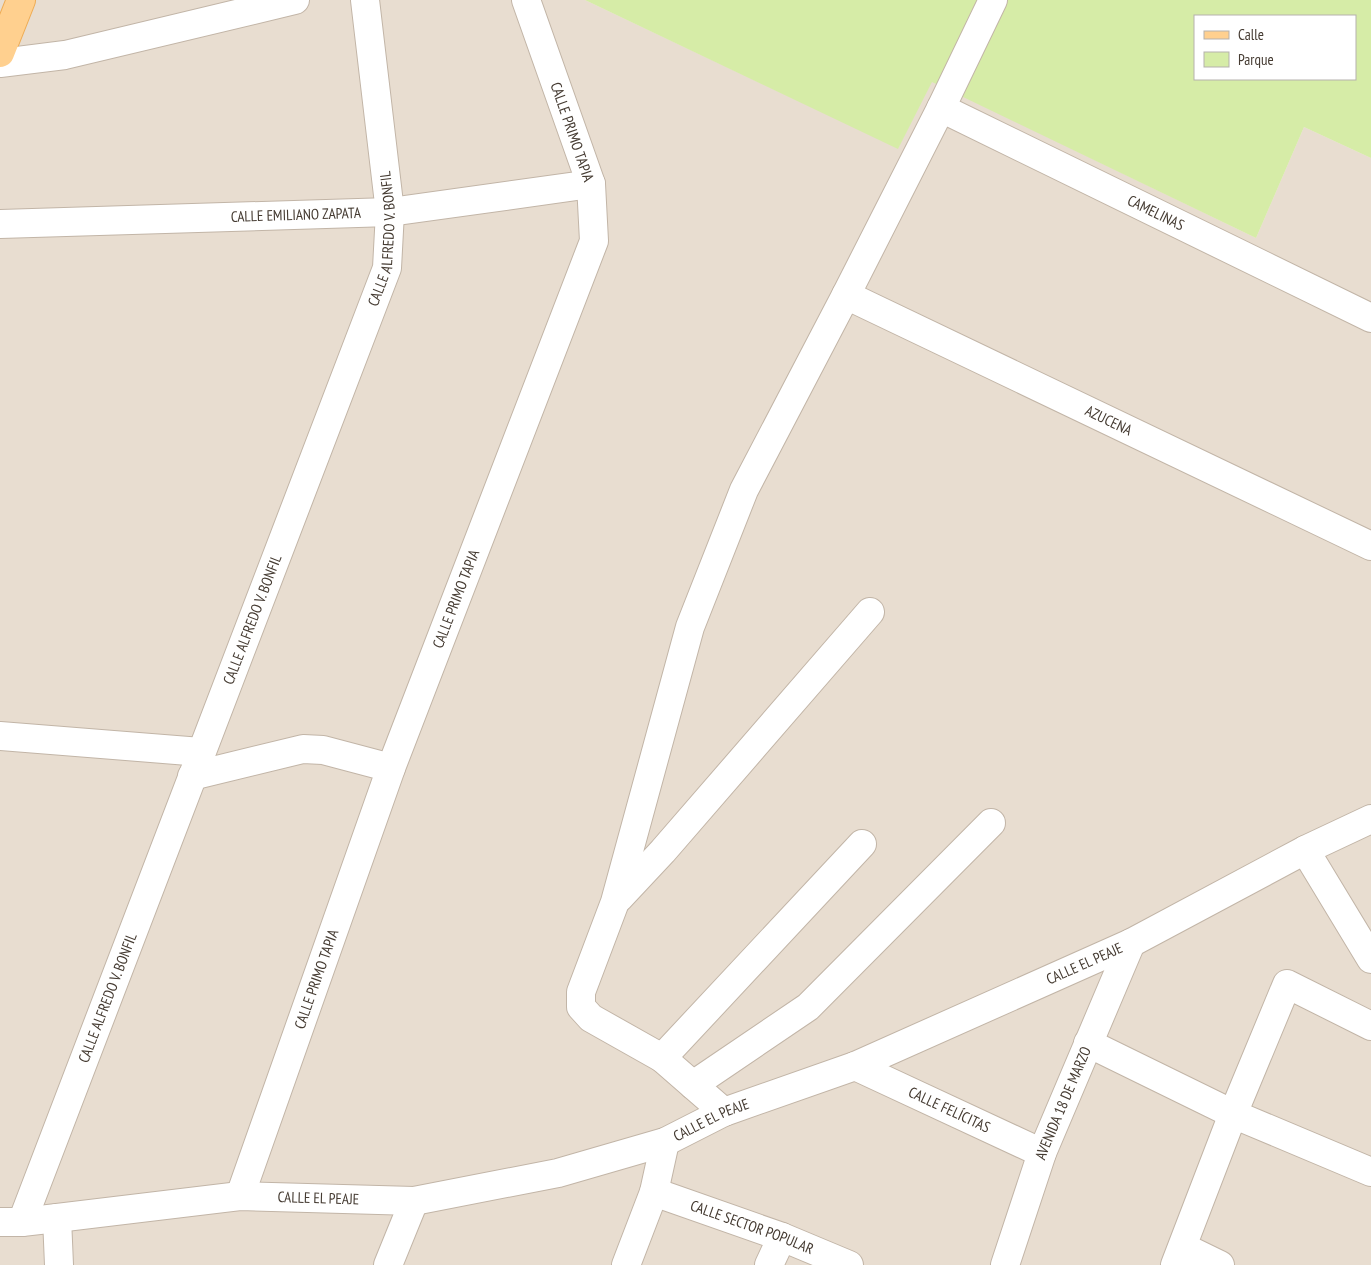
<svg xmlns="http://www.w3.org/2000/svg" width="1371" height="1265" viewBox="0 0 1371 1265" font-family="'PT Sans Narrow',sans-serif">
  <rect width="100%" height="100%" fill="#f3ece2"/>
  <path fill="#e8ddd0" d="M0,0h585l313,148 34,-67 324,157 48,-111 67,31v1107h-1371z"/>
  <path fill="#d6eca7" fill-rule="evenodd" d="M585,0h786v158l-67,-31 -48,111 -324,-156 -34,67zM1195,16h160v63h-160z"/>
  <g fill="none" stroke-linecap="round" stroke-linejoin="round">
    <defs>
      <g id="minor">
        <path d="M0,63l65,-8 230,-55"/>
        <path id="s1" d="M941,108l430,210"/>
        <path id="s2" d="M0,224l390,-12 201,-28"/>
        <path id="s3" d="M846,295l525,251"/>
        <path d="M0,736l201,16"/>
        <path d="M192,776l111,-27 20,1 68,18"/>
        <path d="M1305,850l66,109"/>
        <path d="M619,898l44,-47 207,-239"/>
        <path d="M1088,1043l145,71 138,58"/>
        <path d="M662,1058l200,-214"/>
        <path id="s4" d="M855,1066l187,87"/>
        <path d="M693,1085l115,-78 183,-184"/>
        <path d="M724,1112l-62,-54 -71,-40 -10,-11v-15l34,-90 75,-275 54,-137 102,-195 95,-187 52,-108"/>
        <path id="s5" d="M654,1192l128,45 67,28"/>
        <path id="s6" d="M240,1196l151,-428 203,-527 -3,-57 -65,-184"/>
        <path d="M57,1218l2,47"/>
        <path id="s7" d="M0,1222h22l35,-4 183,-22 174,5 144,-28 107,-31 59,-30 131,-46 276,-123 174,-93 66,-31"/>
        <path id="s8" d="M22,1222l365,-954 3,-56 -25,-212"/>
        <path d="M1183,1247l37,18"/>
        <path d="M388,1265l26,-64"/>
        <path d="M626,1265l28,-73 11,-50"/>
        <path d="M769,1265l13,-28"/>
        <path id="s9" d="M1005,1265l37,-112 89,-210"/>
        <path d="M1175,1265l58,-151 54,-130 84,42"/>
      </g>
      <path id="major" d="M0,53l21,-53"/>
    </defs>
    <use href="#minor" stroke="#c2b5a7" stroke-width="30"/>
    <use href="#major" stroke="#eeac55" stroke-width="30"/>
    <use href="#minor" stroke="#fff" stroke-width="28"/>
    <use href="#major" stroke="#ffd08f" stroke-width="28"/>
  </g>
  <g text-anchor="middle" stroke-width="4" stroke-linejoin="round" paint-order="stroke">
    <g font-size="15" fill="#453b32" stroke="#fff">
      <text transform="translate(572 132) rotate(71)" y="5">CALLE PRIMO TAPIA</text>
      <text dy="5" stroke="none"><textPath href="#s1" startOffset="239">CAMELINAS</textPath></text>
      <text dy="5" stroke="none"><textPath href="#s2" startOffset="296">CALLE EMILIANO ZAPATA</textPath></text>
      <text dy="5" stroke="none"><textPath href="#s8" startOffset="1050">CALLE ALFREDO V. BONFIL</textPath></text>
      <text dy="5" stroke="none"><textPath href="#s3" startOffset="291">AZUCENA</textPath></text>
      <text dy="5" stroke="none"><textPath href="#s6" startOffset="635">CALLE PRIMO TAPIA</textPath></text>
      <text dy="5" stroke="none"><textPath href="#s8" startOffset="645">CALLE ALFREDO V. BONFIL</textPath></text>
      <text dy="5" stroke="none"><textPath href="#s7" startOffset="1130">CALLE EL PEAJE</textPath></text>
      <text dy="5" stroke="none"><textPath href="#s6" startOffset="230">CALLE PRIMO TAPIA</textPath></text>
      <text dy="5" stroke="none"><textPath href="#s8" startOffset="240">CALLE ALFREDO V. BONFIL</textPath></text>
      <text dy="5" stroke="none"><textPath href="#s9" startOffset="172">AVENIDA 18 DE MARZO</textPath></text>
      <text dy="5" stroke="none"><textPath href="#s4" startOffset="104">CALLE FELÍCITAS</textPath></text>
      <text dy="5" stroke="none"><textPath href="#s7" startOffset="725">CALLE EL PEAJE</textPath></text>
      <text dy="5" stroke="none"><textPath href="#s7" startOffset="320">CALLE EL PEAJE</textPath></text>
      <text dy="5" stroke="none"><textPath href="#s5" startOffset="104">CALLE SECTOR POPULAR</textPath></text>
    </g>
  </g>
  <rect x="1194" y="15" width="162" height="65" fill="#ffffff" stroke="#b5b1ad"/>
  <rect x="1204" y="31" width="25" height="8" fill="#ffd08f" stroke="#b5b1ad"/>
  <text x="1238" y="40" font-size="15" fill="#453b32">Calle</text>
  <rect x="1204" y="52" width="25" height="15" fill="#d6eca7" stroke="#b5b1ad"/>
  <text x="1238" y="65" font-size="15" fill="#453b32">Parque</text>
</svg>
